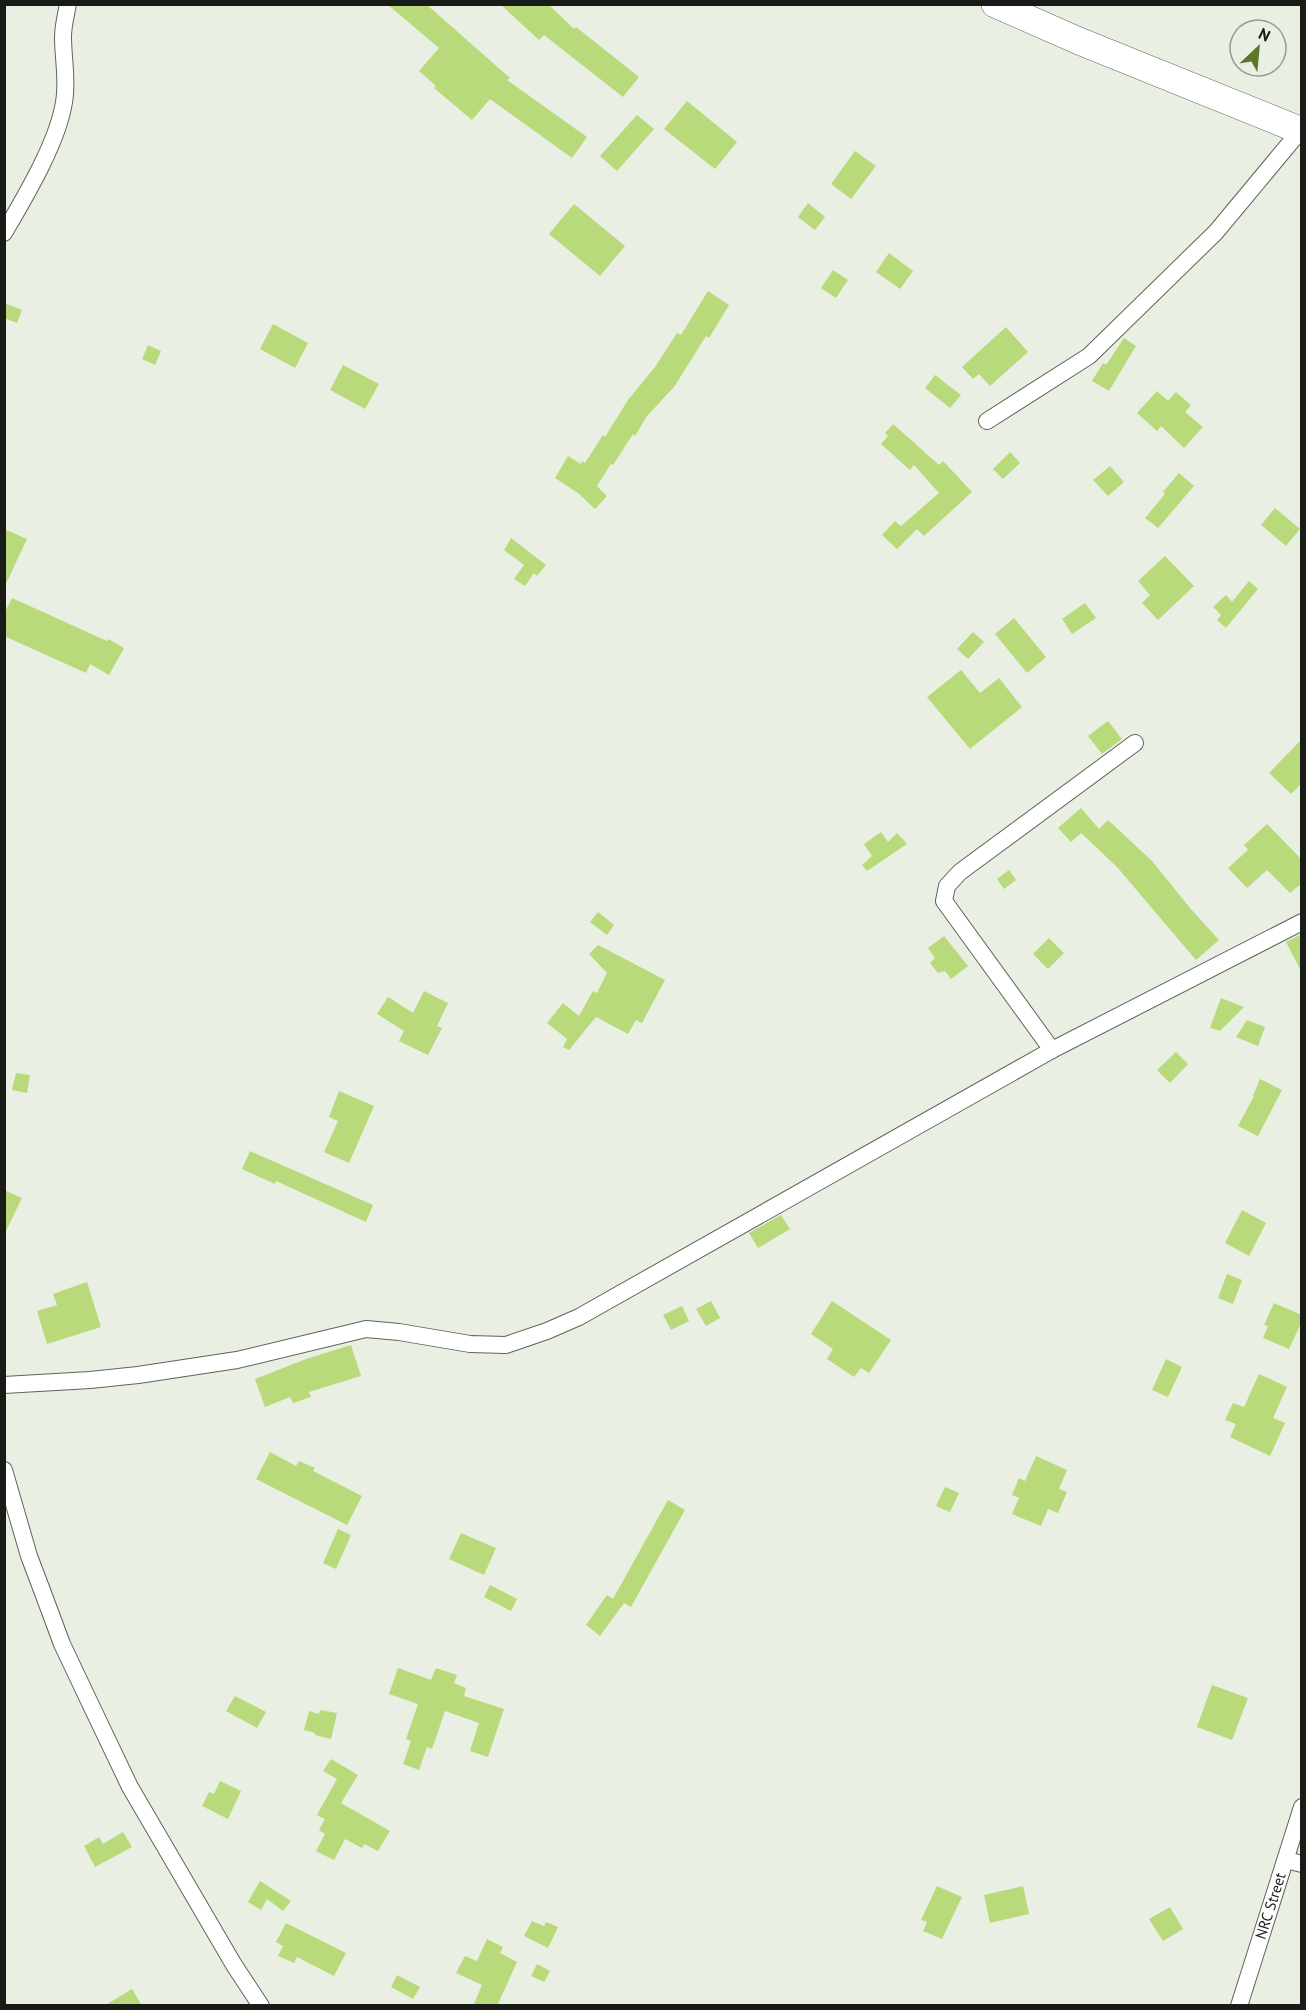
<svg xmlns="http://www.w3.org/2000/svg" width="1306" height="2010" viewBox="0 0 1306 2010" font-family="'PT Sans',sans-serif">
  <rect width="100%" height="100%" fill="#e9efe2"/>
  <path fill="#b8da7b" d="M387,4h39l84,74 -3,2 80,57 -15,21 -82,-59 -18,21 -38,-32 2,-2 -17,-15 20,-23z
    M500,4h48l26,25 2,-2 63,50 -16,20 -79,-62 -5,5z
    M687,101l50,41 -22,27 -51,-40z
    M637,115l17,14 -37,42 -17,-15z
    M855,151l21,15 -25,33 -20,-15z
    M808,203l17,14 -10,13 -17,-13z
    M574,204l51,42 -25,30 -51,-42z
    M889,253l24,18 -13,18 -24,-17z
    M833,270l15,10 -12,18 -15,-10z
    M708,291l21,14 -20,33 -3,-2 -32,51 -27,29 -12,20 -2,-2 -20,31 -2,-1 -14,22 10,10 -12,13 -17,-16 -23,-15 13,-22 13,8 1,-3 3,2 18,-28 2,2 23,-37 27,-33 22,-34 4,2z
    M4,303l18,7 -5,13 -13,-5z
    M273,324l35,19 -13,25 -35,-19z
    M1006,327l22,25 -38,34 -11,-12 -6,5 -11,-12z
    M1124,338l12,8 -27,45 -17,-10 11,-18 3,2z
    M148,345l13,6 -6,14 -13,-6z
    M343,365l36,19 -14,25 -35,-19z
    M935,375l26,20 -11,13 -25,-20z
    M1157,391l11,10 8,-9 15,13 -6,7 18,15 -19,21 -23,-22 -4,5 -20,-18z
    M893,424l46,41 4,-4 29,31 -48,44 -7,-7 -20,20 -15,-14 13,-14 6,5 38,-33 -25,-28 -4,5 -29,-26 7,-8 -3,-3z
    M1010,452l10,11 -17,16 -10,-10z
    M1110,466l14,16 -16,14 -15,-16z
    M1179,473l15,13 -36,42 -13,-10 20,-24 -2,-2z
    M1275,508l25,21 -14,17 -25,-21z
    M4,529l23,10 -23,49z
    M511,538l35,27 -9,11 -3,-3 -9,13 -11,-7 10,-14 -20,-15z
    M1165,556l29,30 -36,34 -16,-17 8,-8 -12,-14z
    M1249,581l9,8 -32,39 -9,-8 4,-5 -8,-8 13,-12 6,7z
    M12,598l95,43 1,-2 16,9 -15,27 -19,-11 -4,9 -82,-37v-22z
    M1085,603l11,15 -24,16 -10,-15z
    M1014,618l32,39 -19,16 -32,-39z
    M973,632l11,10 -16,17 -11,-10z
    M961,670l19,23 19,-15 23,29 -52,42 -43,-52z
    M1108,721l14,18 -20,15 -14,-18z
    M1302,739v44l-11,11 -22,-21z
    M1081,808l18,21 9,-9 44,41 38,47 29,32 -23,20 -79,-93 -36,-34 -10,9 -13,-14z
    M1267,824l35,36v23l-12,10 -23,-23 -20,18 -19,-20 20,-18 -4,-5z
    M881,832l7,10 9,-9 10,11 -40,27 -5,-6 10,-9 -8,-12z
    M1009,870l7,10 -12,9 -7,-10z
    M598,912l16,13 -7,10 -17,-13z
    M1302,934v39l-16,-31z
    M944,936l24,30 -17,13 -6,-8 -7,2 -8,-10 5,-5 -7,-10z
    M1049,938l15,15 -16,16 -15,-15z
    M598,945l67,35 -23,43 -6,-3 -8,14 -32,-17 -27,33 -6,-3 4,-8 -20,-16 16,-20 16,13 14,-25 4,2 10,-20 -18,-19z
    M424,991l24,12 -11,23 5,2 -14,27 -29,-14 5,-10 -27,-17 11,-17 25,16z
    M1221,998l23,9 -24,24 -10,-3z
    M1247,1020l18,7 -7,19 -22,-9z
    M1176,1052l12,12 -18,19 -13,-13z
    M16,1073l14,2 -3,18 -15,-3z
    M1260,1079l22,11 -24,46 -20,-10 16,-30h-1z
    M339,1091l35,15 -25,57 -25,-11 14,-31 -9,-4z
    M250,1151l123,54 -7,17 -90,-41 -1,3 -33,-15z
    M4,1190l18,8 -18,37z
    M1242,1210l24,13 -17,33 -24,-13z
    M781,1215l9,14 -32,19 -9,-15z
    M1227,1274l15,6 -9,24 -15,-6z
    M87,1282l14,45 -54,17 -10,-33 20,-6 -4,-11z
    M711,1301l9,17 -14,8 -10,-17z
    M832,1301l59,39 -22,33 -8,-5 -7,9 -27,-18 6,-10 -22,-15z
    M1274,1303l28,12v6l-13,28 -26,-11 5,-12 -4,-1z
    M682,1306l7,15 -18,9 -8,-15z
    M351,1345l10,31 -52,16 2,5 -18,6 -3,-6 -25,10 -10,-28 51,-20z
    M1166,1359l16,8 -14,30 -16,-7z
    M1259,1374l28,13 -14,31 12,5 -15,33 -40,-19 6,-13 -11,-4 8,-17 11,4z
    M270,1452l26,14 3,-5 16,7 -2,3 49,25 -15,29 -91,-46z
    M1036,1456l31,14 -8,19 8,3 -9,21 -10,-4 -7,17 -29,-12 7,-16 -7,-3 7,-17 6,3z
    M945,1487l14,6 -9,19 -14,-6z
    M668,1500l17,10 -54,97 -7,-4 -24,33 -14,-11 21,-30 6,4z
    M338,1529l13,6 -15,34 -13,-6z
    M461,1533l35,15 -12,27 -35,-16z
    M490,1585l27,14 -6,12 -27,-14z
    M398,1668l33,12 5,-12 21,7 -3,8 12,5 -2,8 40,13 -16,48 -18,-6 9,-28 -34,-12 -13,38 -5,-2 -8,23 -16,-6 8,-23 -5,-2 12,-35 -29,-10z
    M1212,1685l36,13 -16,42 -35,-13z
    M235,1696l31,16 -9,16 -31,-17z
    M320,1710l17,3 -6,26 -16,-4v-2l-11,-3 5,-19 10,3z
    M331,1759l27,16 -17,28 49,28 -12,20 -14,-7 -2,4 -17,-9 -11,21 -18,-9 9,-17 -6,-4 6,-11 -8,-4 20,-36 -14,-8z
    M220,1781l21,10 -13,28 -26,-13 7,-14 5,2z
    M123,1832l9,15 -37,20 -11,-21 15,-9 4,7z
    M260,1881l31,20 -8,10 -16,-12 -6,11 -13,-8z
    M937,1886l25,11 -20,42 -19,-8 4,-9 -6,-2z
    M1023,1886l6,28 -39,9 -6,-28z
    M1170,1907l13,22 -20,12 -14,-22z
    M532,1921l12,5 2,-4 12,5 -10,21 -24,-12z
    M286,1923l60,30 -12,23 -37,-19 -3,6 -16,-7 5,-10 -7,-4z
    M487,1939l16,8 -3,6 17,9 -20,44h-24l9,-21 -26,-12 9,-17 12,5z
    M537,1964l13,7 -6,11 -13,-6z
    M397,1975l23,12 -7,12 -22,-12z
    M132,1989l10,17h-38z"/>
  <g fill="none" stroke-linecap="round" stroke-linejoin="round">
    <defs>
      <g id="minor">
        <path d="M4,233c21,-36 54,-91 60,-131 4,-22 -1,-43 -1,-65 0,-11 3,-22 5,-33"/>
        <path d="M987,421l102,-65 127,-124 84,-101"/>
        <path d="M1052,1050l-108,-149 3,-15 13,-14 175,-129"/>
        <path d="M4,1385l86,-5 48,-5 99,-15 129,-31 33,3 71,12 36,1 41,-14 32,-14 473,-267 250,-128"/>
        <path d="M4,1470l25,86 14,37 19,51 26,55 42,88 104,178 27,41"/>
        <path d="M1286,1860l16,4"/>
        <path id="s1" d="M1239,2006l63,-199"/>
      </g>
      <path id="trunk" d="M995,4l84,37 223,90"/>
    </defs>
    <use href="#minor" stroke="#5f6458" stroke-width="18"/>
    <use href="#trunk" stroke="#5f6458" stroke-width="28"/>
    <use href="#minor" stroke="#fff" stroke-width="16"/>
    <use href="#trunk" stroke="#fff" stroke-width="27"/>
  </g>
  <g text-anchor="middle" stroke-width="5" stroke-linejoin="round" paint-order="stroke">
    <g font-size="15" fill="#191b17" stroke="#e9efe2">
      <text dy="5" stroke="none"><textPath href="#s1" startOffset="105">NRC Street</textPath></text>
    </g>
  </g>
  <rect width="1306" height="2010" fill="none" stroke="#191b17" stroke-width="12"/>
  <g transform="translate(1258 48) rotate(26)"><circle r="28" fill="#e9efe2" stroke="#969a91" stroke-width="1.5"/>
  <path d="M0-4.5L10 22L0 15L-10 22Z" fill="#5d7629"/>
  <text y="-9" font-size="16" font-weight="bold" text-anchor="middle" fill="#191b17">N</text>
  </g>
</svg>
